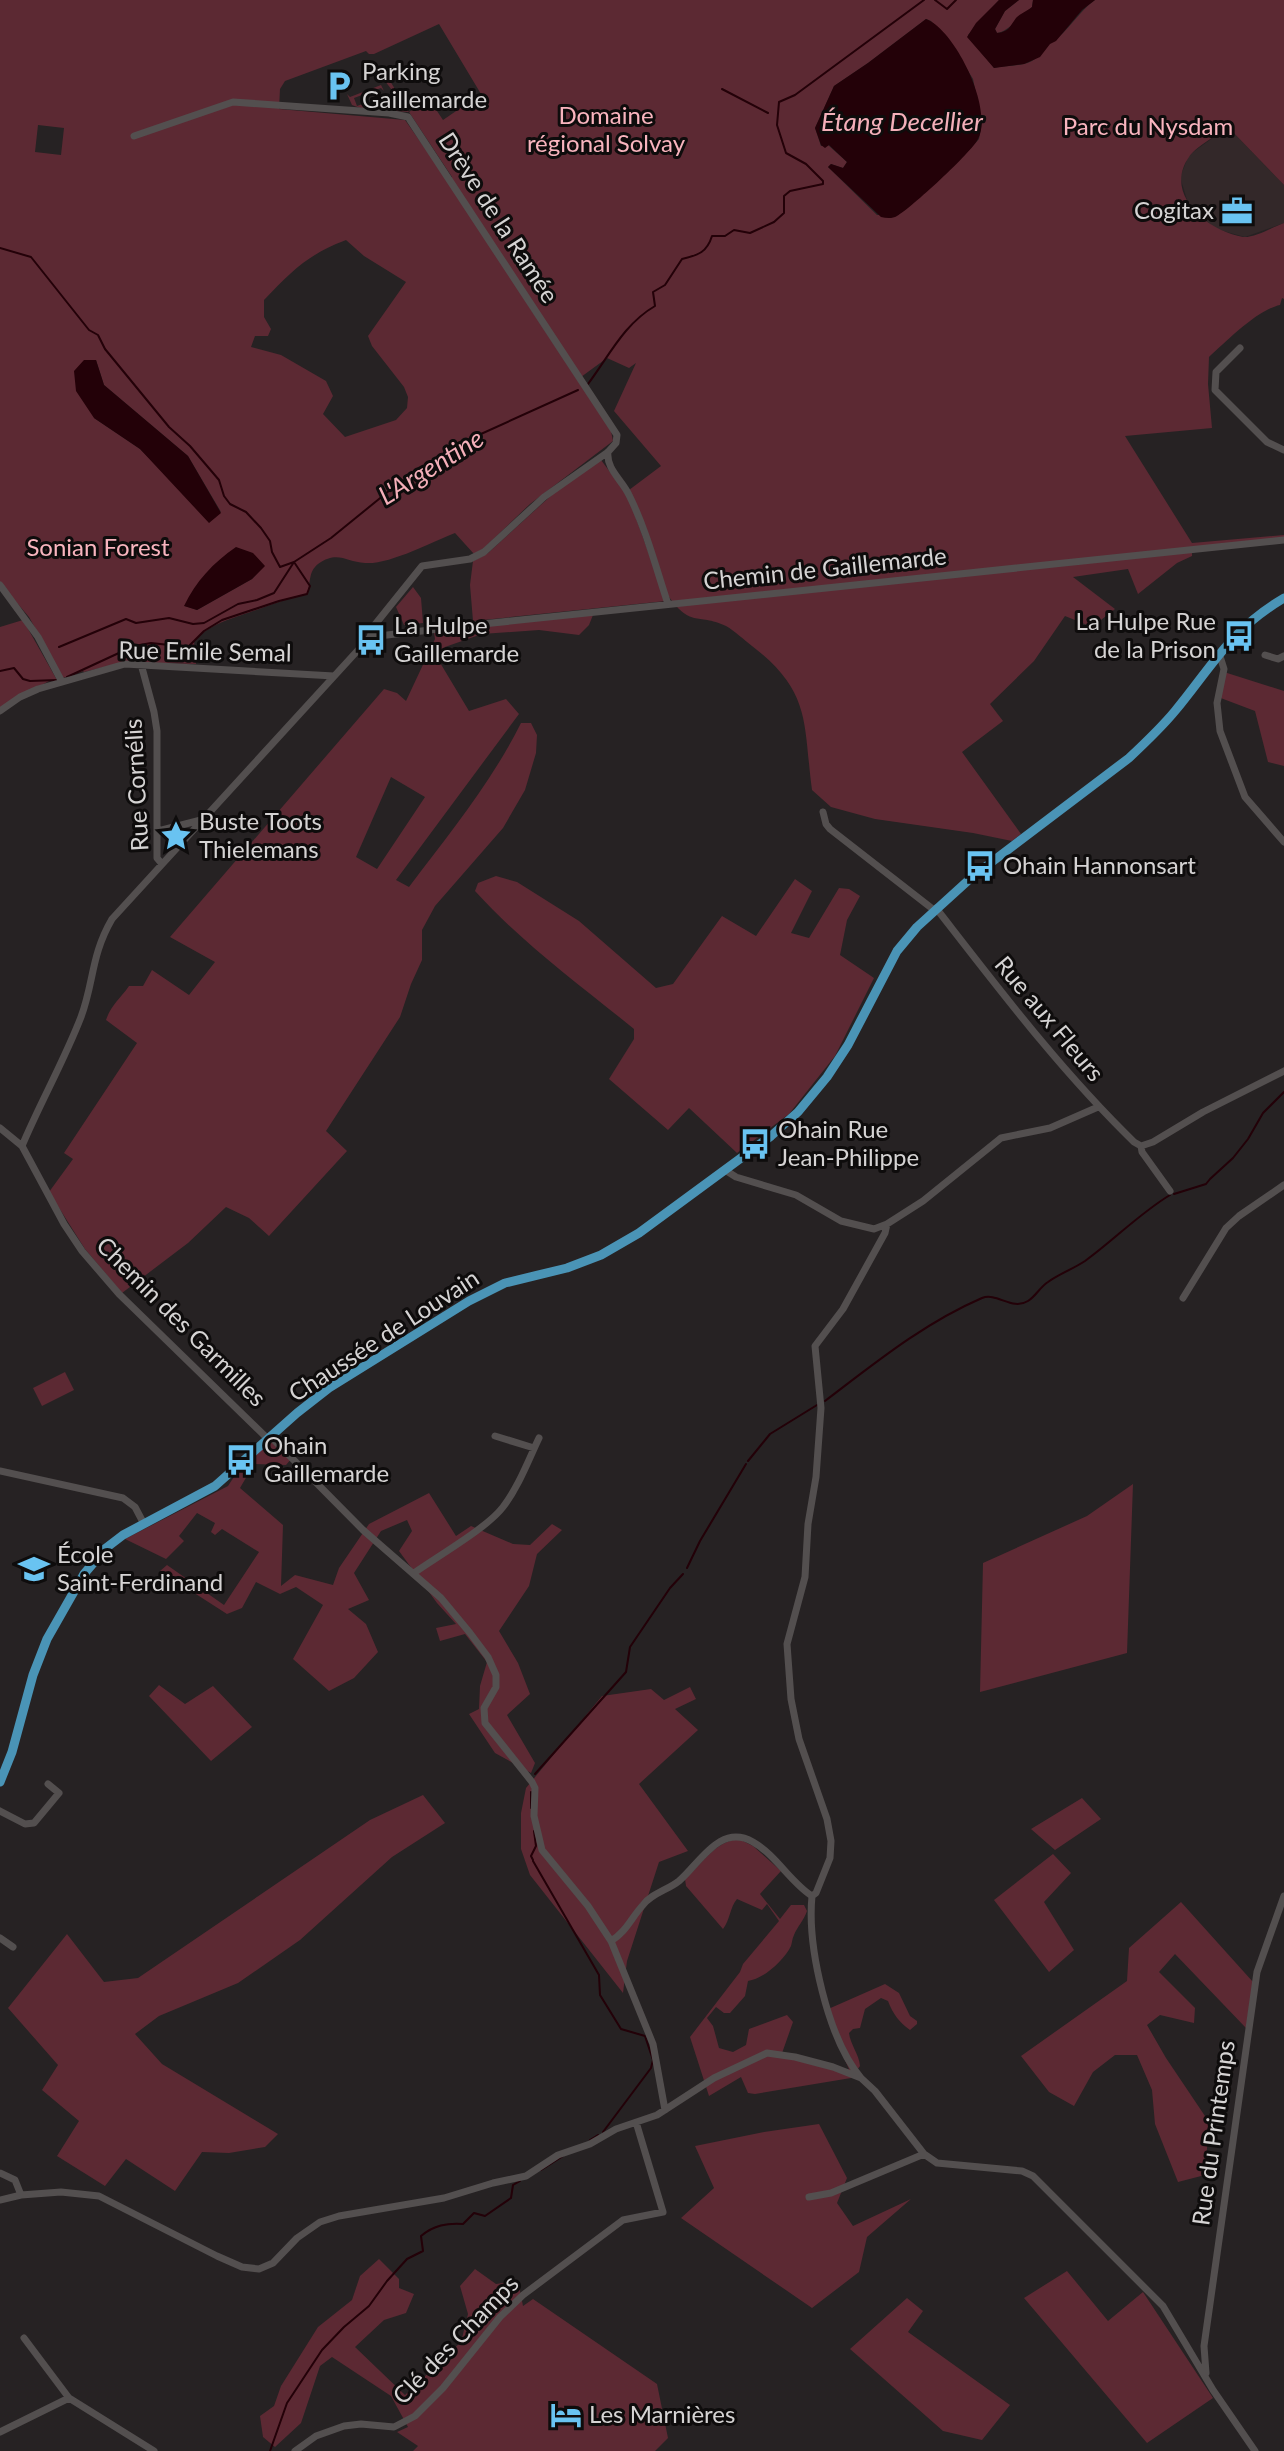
<svg xmlns="http://www.w3.org/2000/svg" width="1284" height="2451" viewBox="0 0 1284 2451" font-family="Lato,sans-serif">
  <rect width="100%" height="100%" fill="#262223"/>
  <path fill="#332829" d="M1228,127l56,58v38l-39,14 -29,-8 -27,-23 -9,-29 9,-22z"/>
  <path fill="#5c2933" fill-rule="evenodd" d="M0,0h999l-31,35 26,33c13,-3 26,-1 38,-7 9,-5 12,-14 20,-19 16,-10 26,-30 43,-42h189v185l-56,-58c-10,8 -33,20 -39,30 -26,37 18,74 54,80 11,1 30,-10 41,-14v76l-2,-1 -2,7c-23,5 -53,36 -71,52l-1,27 4,44 -87,8 67,107 92,-8v3l-92,9v9l-15,7 -39,31 -10,-25 -55,8 42,32 -23,18 -27,-11 -31,45 -44,43 13,17 -41,31 59,82 -9,7 -39,-8 -98,-14 -44,-12 -19,-17c-9,-67 0,-98 -60,-144 -8,-6 -17,-15 -26,-20 -30,-14 -35,3 -59,-32l-38,-104 32,-24 -47,-55 22,-48 -7,5 -22,-10 -26,19 -55,-75 85,129 2,10 -83,63 -46,44 -10,6 -19,-21c-23,9 -66,32 -90,30 -19,-1 -27,-13 -47,1 -10,8 -7,19 -11,30 -19,4 -36,11 -54,17 -22,8 -42,12 -59,30l2,23 -71,-2 -41,10 -1,-1 -20,7 -34,-61 -29,-34zM926,19l5,2 20,22 22,36 9,44 -3,16 -11,12 -70,64h-21l-49,-48 3,-3 12,4 4,-6 -19,-17 -7,1 -6,-18 19,-42 34,-23zM439,24l42,70 -38,26 -14,-21 -20,13 -22,-36 -3,1 -11,-16c6,17 23,30 32,49l-7,-4 -8,2 -4,-6 2,-4 -21,9 -2,-4 -8,3 -3,-8 27,-10 3,3 -3,-6 -31,12 -3,-3 5,11 8,3 49,4 43,65 -4,4 -43,-61 -126,-11 1,-20 5,-8 81,-30 3,3h5zM38,125l26,3 -3,27 -26,-3zM346,240l18,16 42,26 -38,54 4,10 32,41 4,10 -1,11 -11,12 -51,17 -22,-23 10,-18 -7,-15 -45,-26 -30,-8 4,-11h13l3,-7 -7,-12v-17c29,-30 43,-45 82,-60zM96,360l8,25 84,71 33,56 -58,-40 -23,-23 -46,-31zM264,566l-12,13 -55,31 -12,-4z
    M1019,0h14l-1,7c-9,8 -25,25 -35,26l-2,-4 10,-18z
    M601,460l27,36 38,105 -193,20 -3,-36 3,-24 15,-8 67,-61z
    M413,587l8,11 2,25 -19,2 -8,-18z
    M593,615l-4,10 -10,10 -40,-5 -57,4 -37,13 -6,14 30,50 37,-12 13,15 -123,166 13,7c40,-53 82,-104 112,-164h10l6,12 -1,18 -11,37 -22,38 -68,78 -13,24v30l-11,24 -11,33 -74,114 21,20 -78,85 -20,-18 -23,-11 -38,36 -66,50 -37,-44 -36,-57 24,-33 -9,-6 73,-110 -31,-23c5,-15 14,-21 23,-34h14l9,-16 37,25 26,-33 -45,-25 214,-248 13,4 9,8 29,-62 -1,-7zM391,777l34,20 -48,72 -21,-12z
    M23,620l34,60 -8,1 -49,27v-81z
    M1224,672l60,19v75l-16,-4 -13,-51 -37,-14z
    M496,876l21,6 62,39 77,67 17,-4 49,-68 34,20 39,-57 17,12 -21,42 18,5 30,-50 10,1 11,7 -13,24 -7,35 34,23 -39,78 -46,58 -52,39 -48,-45 -21,22 -59,-51 25,-40v-10c-54,-44 -112,-86 -159,-138l3,-8z
    M65,1372l9,18 -32,16 -9,-18z
    M269,1432l28,20 -11,13 -32,-1 -14,24 43,37 -2,61 14,-11 38,10 6,-17 30,-44 60,-31 27,43 15,-10 42,18 17,1 22,-21 10,6 -25,24 -8,32 -30,45 19,32 12,31 -23,21 28,48 -4,10 -36,-20 -26,-39 10,-5 1,-23 7,-24 -22,-28 -25,7 -4,-13 20,-4 -19,-21 -38,-52 13,-20 -5,-11 -26,11 -27,42 15,27 -21,9 18,15 12,28 -24,26 -25,13 -36,-32 30,-54 -27,-18 -16,7 -24,-12 -14,26 -15,6 -67,-43 7,-6 57,40 35,-53 -37,-23 -7,6 -4,-3 4,-9 -18,-10 -18,23 5,5 -18,18 -41,-20 103,-53 15,-23z
    M1133,1484l-6,169 -147,39 3,-129 104,-47z
    M159,1685l26,19 28,-18 39,41 -41,34 -62,-65z
    M690,1687l6,12 -21,10 23,21 -59,54 49,67 -29,11 -32,99 -4,32 -93,-118 -9,-26v-36l5,-25 76,-92 49,-7 13,11z
    M423,1795l22,28 -53,34 -92,83 -62,43 -79,33 -24,18 27,30 116,70 -13,13 -36,6 -27,-1 -27,39 -49,-32 -21,27 -48,-30 22,-35 -37,-31 16,-25 -50,-57 59,-74 37,48 34,-4 232,-158z
    M1082,1798l19,21 -46,31 -24,-21z
    M739,1839l14,7 28,25 -21,23 20,25 11,-14h13l3,6c-3,9 -10,16 -13,24 -2,4 -2,8 -3,11 -7,14 -27,33 -43,35l-3,15 -15,17h-6l-8,-6 -9,11 6,8 6,22 14,4 13,-7 3,-16 38,-14 6,7 -12,34 63,17 5,-4 -17,-37 -6,-22 59,-26 14,9 11,23 7,5v3l-7,6c-11,-8 -17,-16 -22,-29l-7,-3 -16,11 -5,19 -7,1 -4,4c1,11 10,21 11,33l-9,12 -96,16 -7,-1 -7,-16 -32,19 -19,-59 50,-65 3,-8 36,-43 -12,-17 -5,6 -25,-11c-7,8 -7,21 -14,30l-37,-43 -1,-7c17,-15 30,-38 54,-40z
    M1053,1854l18,19 -27,29 30,48 -25,22 -55,-72z
    M1181,1902l72,80 -7,46 -71,-74 -16,18 36,36 -1,15 -34,-8 -13,10 19,33 43,64 -4,53 -27,7 -23,-58 -3,-34 -15,-35h-22l-22,17 -19,34 -25,-14 -28,-36 106,-75 2,-33z
    M819,2124l28,54 -10,25 16,23 58,-27 -44,38 -8,35 -47,36 -131,-90 33,-30 -19,-42 69,-14z
    M379,2259l20,20v9l15,6 -8,19 -22,7 -29,27 50,48 56,-53 7,-28 -8,-28 15,-17 21,15 22,-3 5,25 10,-7 124,85 11,54 -13,13h-242l5,-5 -21,-14 11,-5 -17,-31 -59,-39 -12,9 -19,57 -26,24 -12,-10 -3,-21 14,-10 7,-20 37,-59 34,-27 8,-24z
    M1067,2271l41,50 35,-29 70,106 -66,45 -123,-145z
    M907,2298l16,13 -15,21 102,73 -28,35 -39,-9 -93,-82z"/>
  <path fill="#230108" d="M999,0h20l-14,11 -10,18 2,4c12,-1 13,-7 19,-15 5,-5 11,-7 16,-11l1,-7h62l-13,10 -26,31 -6,3 -10,13 -16,7 -30,4 -27,-31 9,-14z
    M926,19c29,11 68,90 52,120 -6,13 -68,70 -81,77 -5,3 -11,2 -16,1l-53,-50 3,-3 12,4 4,-6 -18,-17 -4,3 -4,-3 -6,-17 19,-42 34,-23z
    M84,360h12l8,25 84,71 33,57 -12,10 -69,-74 -46,-31 -18,-27 -2,-20z
    M236,547l17,6 12,13 -13,13 -55,31 -13,-4c12,-25 29,-43 52,-59z"/>
  <g fill="none" stroke-linecap="round" stroke-linejoin="round">
    <path stroke="#230108" stroke-width="2" d="M935,0l12,9 9,-9
      M722,89l46,24
      M0,248l31,9 58,73 9,5 7,14 64,78 21,19 29,34 5,16 6,8 16,8 15,16 9,13 2,11 8,15 14,-5 16,24 -3,8 -28,7 -57,19 -18,11 -16,16 -37,-4 -17,3 -67,31
      M588,384c21,-28 36,-60 67,-78l-2,-14 12,-7 17,-26c17,-4 25,-7 30,-23h13l9,-6 16,3 24,-11 10,-9v-17l6,-5 33,-7v-3l-17,-17 -20,-11 -9,-28 2,-23 16,-7 129,-95
      M59,647l67,-28 10,4 33,-5 24,6 11,-1 34,-19 19,-4 17,-7 20,-31 37,-24 64,-52 66,-43 117,-53
      M0,671l14,-3 9,11 7,2 27,-1
      M1174,1194l32,-10 4,-5 23,-21 15,-19 15,-26 21,-21
      M825,1401c50,-38 99,-78 157,-103 15,-6 30,13 46,3 8,-5 12,-14 20,-19 11,-8 25,-13 37,-21 29,-21 55,-48 85,-66
      M748,1461l22,-27 47,-29
      M687,1568l13,-27 46,-77
      M535,1774l91,-102 4,-25 40,-59 13,-14
      M531,1808v-16
      M533,1860l-2,-4 5,-10 -2,-15
      M533,1861l66,114 1,20 21,34 24,7 8,24 -2,8 -48,64
      M590,2140l8,-5
      M541,2170l22,-14
      M270,2451l17,-48 35,-53 22,-23 25,-21 18,-25 20,-22 16,-8 -2,-15c13,-11 26,-13 42,-12l11,-11 11,3 26,-18 2,-13 7,-4"/>
    <path stroke="#534f4f" stroke-width="7" d="M134,136l99,-34 156,11 19,4 209,318 -1,8 -8,9 -64,45 -60,55 -14,7 -48,7 -49,61 -3,10
      M1240,348l-24,24 -1,18 52,52 17,8
      M608,452c-2,17 14,28 21,43 17,34 27,73 39,109
      M0,585l38,52 24,45
      M370,637l103,-12 811,-85
      M1219,653l5,16 -7,34 3,28 25,66 39,45
      M1265,655l13,4 6,-3
      M141,664l13,48 3,19v127l5,6
      M0,711l20,-14 18,-8 87,-25 209,12
      M823,812l3,12 4,5 104,81
      M158,831l43,-11
      M936,908c63,81 124,162 198,234l7,4 1,6 28,39
      M0,1128l22,18 42,78 18,27 37,43 149,145
      M22,1146c18,-43 42,-85 59,-129 13,-35 10,-62 31,-98l258,-282
      M1141,1146l12,-4 50,-30 81,-41
      M725,1170l11,7 60,18 45,26 33,8 13,-5 36,-23 78,-63 49,-10 48,-21
      M1183,1298l43,-70 13,-12 45,-31
      M270,1436l93,94 78,68 29,35 18,24 8,18v12l-12,21 1,15 47,59 3,6 -1,28 8,34 46,56 23,35 42,103 12,66
      M495,1436l39,12
      M0,1471l123,27 12,9 9,17
      M414,1573c24,-17 73,-45 89,-66 16,-21 25,-46 36,-69
      M0,1811l25,13 9,-1 25,-30 -11,-9
      M812,1896l4,-3 14,-35 1,-17 -4,-22 -28,-80 -8,-40 -4,-55 18,-67 3,-53 8,-47 5,-69 -6,-62 28,-37 42,-76 2,-9
      M812,1896c-5,51 16,143 49,182
      M0,1938l13,9
      M611,1941c16,-10 20,-23 32,-36 9,-12 25,-15 36,-24 21,-18 41,-58 74,-39 23,13 38,41 59,54
      M0,2173l15,7 6,15
      M809,2197l22,-4 93,-39
      M0,2200l21,-5 40,-3 38,4 118,60 25,11 17,2 14,-6 24,-25 23,-16 19,-6 105,-18 49,-15 33,-7 32,-21 32,-11 26,-15 41,-14 57,-37 53,-25 28,4 38,10 28,11 14,13 49,63 13,9 85,8 11,5 130,130 50,84 42,61
      M24,2338l45,60 85,53
      M1206,2373l-2,-27 53,-374 27,-76
      M0,2432l69,-34
      M295,2451l21,-15 28,-10 17,-2 33,3 21,-11 28,-28 57,-71 23,-22 100,-75 40,-8 -27,-90"/>
    <path stroke="#4a94b6" stroke-width="9" d="M0,1782l12,-30 21,-77 14,-36 37,-65 22,-26 17,-13 92,-49 82,-73 32,-25 140,-87 36,-18 62,-15 34,-13 38,-22 132,-97 27,-24 29,-35 21,-32 49,-94 20,-24 55,-50 157,-119c16,-15 32,-30 46,-47 38,-46 55,-81 109,-113"/>
  </g>
  <defs>
    <symbol id="parking-bare" viewBox="-9 -9 18 18"><path d="M-3.5-5.5H1a3.5 3.5 0 0 1 0 7H-1V5.5H-3.5ZM-1-3.4V-.6H.8a1.4 1.4 0 0 0 0-2.8Z" fill="#69c3f1" stroke="#0e0c0c" stroke-width="2.5" paint-order="stroke"/></symbol>
    <symbol id="office-bare" viewBox="-9 -9 18 18"><path d="M-6-3h4V-5.5h4V-3h4V5H-6ZM-1-4.5V-3h2v-1.5ZM-6 0V1H6V0Z" fill="#69c3f1" stroke="#0e0c0c" stroke-width="2.5" paint-order="stroke"/></symbol>
    <symbol id="bus-bare" viewBox="-9 -9 18 18"><path d="M-5-6H5V4H4V6H2V4H-2V6H-4V4H-5ZM-3.5-4V0h7V-4ZM-3.5 1.2v1.5H-2V1.2ZM2 1.2v1.5H3.5V1.2Z" fill="#69c3f1" stroke="#0e0c0c" stroke-width="2.5" paint-order="stroke"/></symbol>
    <symbol id="sight-bare" viewBox="-9 -9 18 18"><path d="M0-6L1.8-2.2L6-1.7L2.9 1.2L3.7 5.4L0 3.3L-3.7 5.4L-2.9 1.2L-6-1.7L-1.8-2.2Z" fill="#69c3f1" stroke="#0e0c0c" stroke-width="2.5" paint-order="stroke"/></symbol>
    <symbol id="school-bare" viewBox="-9 -9 18 18"><path d="M0-5L7-2L0 1L-7-2ZM-4 1L0 2.5L4 1V4Q0 6-4 4Z" fill="#69c3f1" stroke="#0e0c0c" stroke-width="2.5" paint-order="stroke"/></symbol>
    <symbol id="hotel-bare" viewBox="-9 -9 18 18"><path d="M-6-4.5h1.5V1H6V5H4.5V3h-9V5H-6ZM-4 0a1.8 1.8 0 1 1 3.6 0ZM.5 0V-2.5h3Q6-2.5 6 0Z" fill="#69c3f1" stroke="#0e0c0c" stroke-width="2.5" paint-order="stroke"/></symbol>
  </defs>
  <g fill-rule="evenodd">
    <use href="#parking-bare" x="317" y="64" width="44" height="44"/>
    <use href="#office-bare" x="1215" y="189" width="44" height="44"/>
    <use href="#bus-bare" x="1217" y="614" width="44" height="44"/>
    <use href="#bus-bare" x="349" y="618" width="44" height="44"/>
    <use href="#sight-bare" x="154" y="814" width="44" height="44"/>
    <use href="#bus-bare" x="958" y="844" width="44" height="44"/>
    <use href="#bus-bare" x="733" y="1122" width="44" height="44"/>
    <use href="#bus-bare" x="219" y="1438" width="44" height="44"/>
    <use href="#school-bare" x="12" y="1547" width="44" height="44"/>
    <use href="#hotel-bare" x="544" y="2393" width="44" height="44"/>
  </g>
  <g text-anchor="middle" stroke-width="6" stroke-linejoin="round" paint-order="stroke">
    <g font-size="24" fill="#d5d3d3" stroke="#0e0c0c" text-anchor="start">
      <text x="362" y="80">Parking<tspan x="362" dy="28">Gaillemarde</tspan></text>
      <text x="1214" y="219" text-anchor="end">Cogitax</text>
      <text x="1216" y="630" text-anchor="end">La Hulpe Rue<tspan x="1216" dy="28">de la Prison</tspan></text>
      <text x="394" y="634">La Hulpe<tspan x="394" dy="28">Gaillemarde</tspan></text>
      <text x="199" y="830">Buste Toots<tspan x="199" dy="28">Thielemans</tspan></text>
      <text x="1003" y="874">Ohain Hannonsart</text>
      <text x="778" y="1138">Ohain Rue<tspan x="778" dy="28">Jean-Philippe</tspan></text>
      <text x="264" y="1454">Ohain<tspan x="264" dy="28">Gaillemarde</tspan></text>
      <text x="57" y="1563">École<tspan x="57" dy="28">Saint-Ferdinand</tspan></text>
      <text x="589" y="2423">Les Marnières</text>
    </g>
    <g font-size="24" fill="#f9b4be" stroke="#0e0c0c">
      <text x="606" y="124">Domaine<tspan x="606" dy="28">régional Solvay</tspan></text>
      <text x="1148" y="135">Parc du Nysdam</text>
      <text x="98" y="556">Sonian Forest</text>
    </g>
    <g font-size="24" fill="#d5d3d3" stroke="#0e0c0c">
      <text transform="translate(498 218) rotate(57)" y="8">Drève de la Ramée</text>
      <text transform="translate(825 569) rotate(-6)" y="8">Chemin de Gaillemarde</text>
      <text transform="translate(205 652) rotate(1)" y="8">Rue Emile Semal</text>
      <text transform="translate(137 785) rotate(-93)" y="8">Rue Cornélis</text>
      <text transform="translate(1049 1019) rotate(50)" y="8">Rue aux Fleurs</text>
      <text transform="translate(181 1322) rotate(45)" y="8">Chemin des Garmilles</text>
      <text transform="translate(384 1336) rotate(-33)" y="8">Chaussée de Louvain</text>
      <text transform="translate(1214 2133) rotate(-82)" y="8">Rue du Printemps</text>
      <text transform="translate(456 2340) rotate(-46)" y="8">Clé des Champs</text>
    </g>
    <g font-size="26" font-style="italic" fill="#f4afb9" stroke="#0e0c0c">
      <text x="902" y="131">Étang Decellier</text>
      <text transform="translate(431 467) rotate(-32)" y="9">L'Argentine</text>
    </g>
  </g>
</svg>
